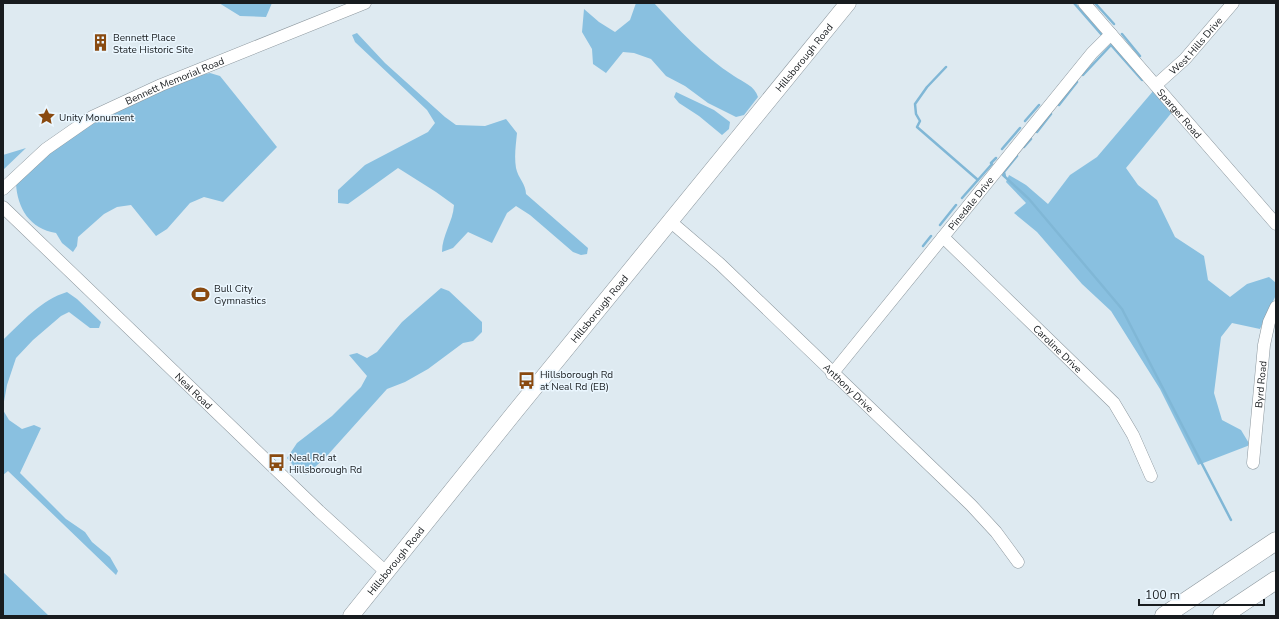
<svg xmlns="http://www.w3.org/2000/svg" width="1279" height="619" viewBox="0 0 1279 619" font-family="'Nunito Sans',sans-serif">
  <rect width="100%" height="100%" fill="#deeaf1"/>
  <path fill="#89c0e0" d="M219,3h53l-6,14 -26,-1z
    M636,3h18c24,26 49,53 80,73 9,6 21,10 24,21l-14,18 -8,2 -28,-14 -23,-17 -19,-10 -15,-17 -17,-6 -11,-1 -17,21 -13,-9 -1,-15 -10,-17 2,-23 15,13 16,10 15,-12z
    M357,33l28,30 60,54 11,8 29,1 21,-7 11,14c-1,11 -3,23 -1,35 2,10 10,16 10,26l62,54 -1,6 -6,1 -8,-3 -43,-37 -14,-9 -9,7 -15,30 -24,-11 -15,16 -11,4c0,-17 11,-30 12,-47l-18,-13 -38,-24 -50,36 -10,-1v-13l27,-25 63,-33 7,-9 -8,-13 -72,-68 -3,-7z
    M210,73l10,3 57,71 -54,55 -19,-5 -14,6 -23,26 -11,7 -25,-31 -14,2 -13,7 -26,23 -1,9 -4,6 -11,-9 -6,-10c-26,-4 -39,-25 -40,-50l46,-45 124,-60z
    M1154,90l19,21 -47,57 12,17 19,15 18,37 29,19 4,24 22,17 17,-13 22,-7 7,6v12l-16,34 -28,-6 -11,14 -7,56 8,27 19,10 9,15 -52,20 -38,-76 -49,-78 -29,-27 -45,-52 -23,-19 12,-10 -20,-21 3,-7 17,10 22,19 22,-29 27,-18z
    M676,92l38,18 16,12 -1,7 -7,6 -23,-19 -20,-13 -5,-6z
    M26,148l-23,22v-15z
    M441,288l8,3 33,31v10l-9,9 -10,2 -35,26 -23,13 -18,7 -62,69 -19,17 -10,-6 -9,-11 10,-15 35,-27 29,-29 6,-11 -18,-21 8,-2 10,5 10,-6 25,-30z
    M67,292l10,7 24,23 -2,6h-9l-21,-16 -8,4 -28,24 -17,18 -9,27 -4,22v-67c19,-18 38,-40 64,-48z
    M3,410l6,10 13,9 12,-4 7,3 -21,45 46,46 19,13 7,10 18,15 8,14 -2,4 -108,-104 -5,4z
    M3,572l46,44h-46z"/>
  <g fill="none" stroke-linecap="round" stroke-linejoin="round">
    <path stroke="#80b7d6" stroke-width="2.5" d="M1074,3l27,31
      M1095,3l19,21
      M1122,34l18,22
      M946,67l-19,20 -12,17 1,10 4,7 -3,6 61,53
      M1083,75l28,-30 31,35
      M1059,105l18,-23
      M1025,121l14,-16
      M1037,132l14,-18
      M1024,147l7,-8
      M1002,149l18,-21
      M991,163l5,-5
      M1003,175l26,24 93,110 109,211
      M1005,177l-1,-5 13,-16
      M962,198l30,-34
      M940,225l16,-20
      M923,246l8,-10"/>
    <defs>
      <g id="minor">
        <path id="s1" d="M1084,3l192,221"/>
        <path id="s2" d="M1156,85l29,-26 48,-56"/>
        <path id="s3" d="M3,189l43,-40 46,-32 69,-32 204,-82"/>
        <path id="s4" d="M3,207l316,304 67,61"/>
        <path id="s5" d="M671,222l49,42 251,241 25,27 22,30"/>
        <path id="s6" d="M943,237l171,166 19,32 18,41"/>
        <path id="s7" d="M832,374l260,-321 19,-19"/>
        <path id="s8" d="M1253,463l11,-118 5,-23 7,-15"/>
      </g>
      <g id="major">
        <path id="s9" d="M351,616l163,-203 334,-410"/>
      </g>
      <path id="highway" d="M1164,616l112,-75
        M1222,616l54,-36"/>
    </defs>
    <use href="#minor" stroke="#8c979e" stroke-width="13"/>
    <use href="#major" stroke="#8c979e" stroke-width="17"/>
    <use href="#highway" stroke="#8c979e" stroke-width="19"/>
    <use href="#minor" stroke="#fff" stroke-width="12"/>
    <use href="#major" stroke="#fff" stroke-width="16"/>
    <use href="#highway" stroke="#fff" stroke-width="18"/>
  </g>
  <defs>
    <symbol id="building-bare" viewBox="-9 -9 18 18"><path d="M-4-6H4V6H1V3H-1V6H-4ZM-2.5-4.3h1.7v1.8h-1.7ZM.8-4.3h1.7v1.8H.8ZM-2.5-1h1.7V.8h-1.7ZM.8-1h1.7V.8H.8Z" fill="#894a10" stroke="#ebf7ff" stroke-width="2.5" paint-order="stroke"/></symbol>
    <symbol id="sight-bare" viewBox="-9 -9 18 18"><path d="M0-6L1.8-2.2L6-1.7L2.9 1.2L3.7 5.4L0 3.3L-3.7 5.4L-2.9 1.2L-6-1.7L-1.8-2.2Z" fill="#894a10" stroke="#ebf7ff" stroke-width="2.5" paint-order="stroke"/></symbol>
    <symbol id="stadium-bare" viewBox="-9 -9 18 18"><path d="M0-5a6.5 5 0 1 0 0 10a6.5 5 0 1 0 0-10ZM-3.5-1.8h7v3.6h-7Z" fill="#894a10" stroke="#ebf7ff" stroke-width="2.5" paint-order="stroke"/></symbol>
    <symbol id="bus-bare" viewBox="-9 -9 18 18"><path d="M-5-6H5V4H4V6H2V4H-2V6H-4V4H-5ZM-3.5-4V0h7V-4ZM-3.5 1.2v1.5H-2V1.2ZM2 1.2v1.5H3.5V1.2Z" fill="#894a10" stroke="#ebf7ff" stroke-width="2.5" paint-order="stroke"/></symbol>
  </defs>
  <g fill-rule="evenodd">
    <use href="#building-bare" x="88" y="30" width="25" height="25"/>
    <use href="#sight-bare" x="34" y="104" width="25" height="25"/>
    <use href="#stadium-bare" x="188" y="282" width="25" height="25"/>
    <use href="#bus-bare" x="514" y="368" width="25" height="25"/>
    <use href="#bus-bare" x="264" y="450" width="25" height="25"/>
  </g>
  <g text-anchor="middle" stroke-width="3" stroke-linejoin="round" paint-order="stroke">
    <g font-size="10" fill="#181c1f" stroke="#ebf7ff" text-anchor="start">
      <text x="113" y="41">Bennett Place<tspan x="113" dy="12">State Historic Site</tspan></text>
      <text x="59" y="121">Unity Monument</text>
      <text x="214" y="292">Bull City<tspan x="214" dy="12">Gymnastics</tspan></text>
      <text x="540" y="378">Hillsborough Rd<tspan x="540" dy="12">at Neal Rd (EB)</tspan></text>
      <text x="289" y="461">Neal Rd at<tspan x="289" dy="12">Hillsborough Rd</tspan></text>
    </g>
    <g font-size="10" fill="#181c1f" stroke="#ebf7ff">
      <text dy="4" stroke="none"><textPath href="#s2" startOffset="56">West Hills Drive</textPath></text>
      <text dy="4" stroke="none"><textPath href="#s9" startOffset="719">Hillsborough Road</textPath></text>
      <text dy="4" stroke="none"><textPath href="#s3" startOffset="205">Bennett Memorial Road</textPath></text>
      <text dy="4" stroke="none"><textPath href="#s1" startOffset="146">Sparger Road</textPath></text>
      <text dy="4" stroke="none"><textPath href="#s7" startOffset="220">Pinedale Drive</textPath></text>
      <text dy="4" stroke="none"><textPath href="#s9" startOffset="395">Hillsborough Road</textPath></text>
      <text dy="4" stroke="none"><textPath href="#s6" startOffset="160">Caroline Drive</textPath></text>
      <text dy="4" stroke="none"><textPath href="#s8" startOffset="79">Byrd Road</textPath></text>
      <text dy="4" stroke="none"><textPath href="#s5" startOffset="243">Anthony Drive</textPath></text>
      <text dy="4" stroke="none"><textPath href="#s4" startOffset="265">Neal Road</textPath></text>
      <text dy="4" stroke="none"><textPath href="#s9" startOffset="71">Hillsborough Road</textPath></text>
    </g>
  </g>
  <rect width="1279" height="619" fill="none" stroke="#181c1f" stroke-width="8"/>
  <path d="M1139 599v6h125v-6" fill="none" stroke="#181c1f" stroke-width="2"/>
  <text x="1145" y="599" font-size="12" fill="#181c1f" stroke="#ebf7ff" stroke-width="3" paint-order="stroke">100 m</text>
</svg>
